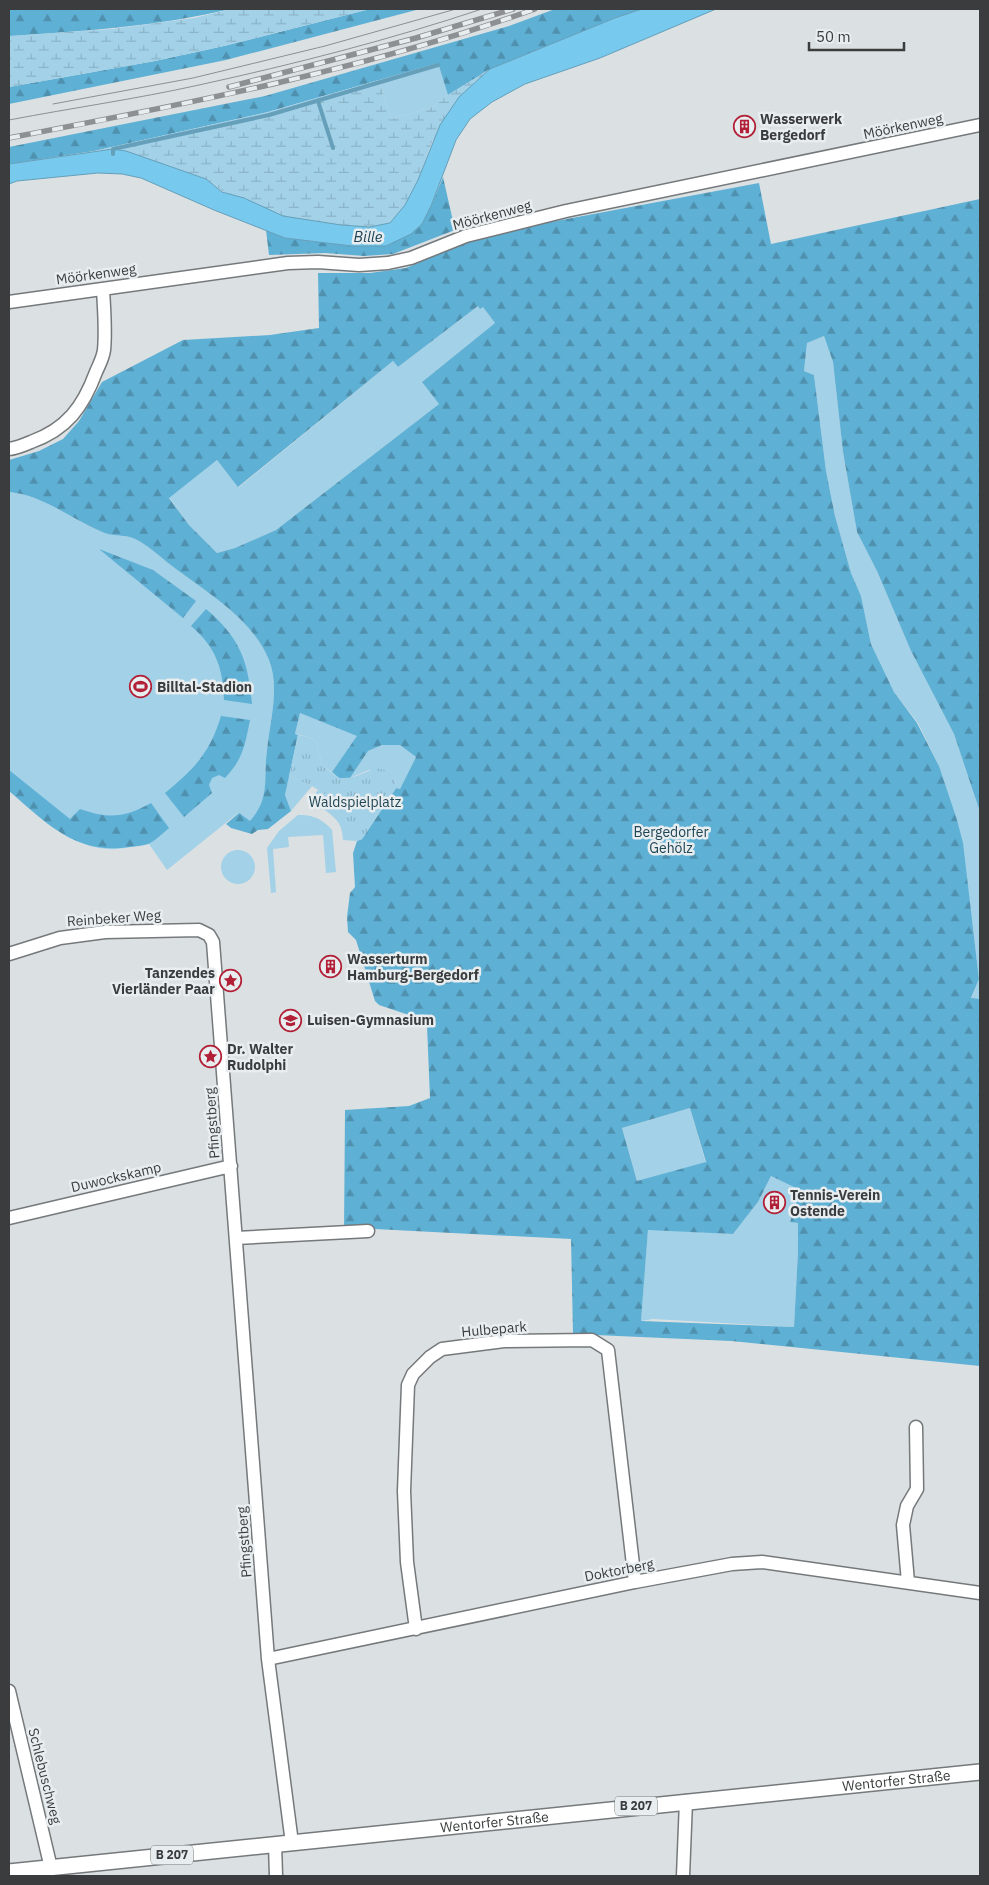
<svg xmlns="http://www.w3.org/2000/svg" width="989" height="1885" viewBox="0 0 989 1885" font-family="'IBM Plex Sans',sans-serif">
<defs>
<pattern id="forest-firs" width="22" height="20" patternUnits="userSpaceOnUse" patternTransform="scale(1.25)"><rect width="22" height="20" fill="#5eb0d5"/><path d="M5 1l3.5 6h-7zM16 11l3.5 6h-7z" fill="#4f90ae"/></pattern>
<pattern id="wetland-marsh" width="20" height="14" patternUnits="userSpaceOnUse" patternTransform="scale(1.25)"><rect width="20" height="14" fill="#a2d1e8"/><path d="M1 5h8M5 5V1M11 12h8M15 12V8" fill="none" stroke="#8cb4c8"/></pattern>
<pattern id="park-tufts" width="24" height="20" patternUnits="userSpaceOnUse" patternTransform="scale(1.25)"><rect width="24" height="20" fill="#a2d1e8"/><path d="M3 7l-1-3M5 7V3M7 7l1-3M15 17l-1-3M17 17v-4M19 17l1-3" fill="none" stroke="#8cb4c8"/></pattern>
</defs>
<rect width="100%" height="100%" fill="#dbe0e2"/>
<path fill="#a2d1e8" d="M 438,63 L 448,95 L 432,107 L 391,119 L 379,80 Z
M 478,306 L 483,307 L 495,323 L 422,382 L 439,404 L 276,530 L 235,548 L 217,553 L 189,525 L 169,497 L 217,460 L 239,487 L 393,361 L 398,367 Z
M 824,336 L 833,362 L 843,452 L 857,532 L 877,571 L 911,651 L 954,734 L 980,812 L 980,999 L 971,999 L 979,979 L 973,928 L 968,893 L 939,766 L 918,723 L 894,692 L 871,644 L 861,596 L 851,573 L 835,516 L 826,471 L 814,375 L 804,371 L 807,343 Z
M 9,492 C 43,495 71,519 102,532 C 112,537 126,534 135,539 C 148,545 160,557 172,566 C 206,592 252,618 269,660 C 280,689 270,721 267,750 C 263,780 272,795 250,822 L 238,813 L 167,870 L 149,844 C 135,846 120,850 107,849 C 66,845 38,816 9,791 Z
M 300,713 L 358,736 L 332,772 L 322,765 L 316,742 L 309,737 L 295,734 Z
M 382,745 L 400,745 L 416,757 L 400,789 L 396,788 L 395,777 L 369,770 L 350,778 L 368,751 Z
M 289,776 L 312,786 L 291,811 L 285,795 Z
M 318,790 L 328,796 L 325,810 L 308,804 Z
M 298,815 C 312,814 323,819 332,830 L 336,872 L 326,873 L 323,835 L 288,837 L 289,847 L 273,849 L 276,892 L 271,893 L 267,848 L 279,831 Z
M221 867a17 17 0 1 1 34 0a17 17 0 1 1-34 0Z
M 690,1108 L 708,1171 L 640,1191 L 622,1128 Z
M 771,1176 L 800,1190 L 790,1221 L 798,1223 L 798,1251 L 794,1327 L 653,1319 L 641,1321 L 648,1229 L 733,1234 L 758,1202 Z"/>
<path fill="url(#forest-firs)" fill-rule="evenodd" d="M 9,9 L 231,9 C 159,26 86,31 13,36 L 9,36 Z
M 370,9 L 420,9 L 226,60 L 9,104 L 9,87 L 155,61 L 224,46 Z
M 555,9 L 642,9 L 615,18 L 490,69 L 448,95 L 438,63 L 268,112 L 94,151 L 9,164 L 9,147 L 265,96 L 509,26 Z
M 443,177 L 455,230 L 393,254 L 364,256 L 325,253 L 269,255 L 266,230 L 285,238 L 352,246 L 431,206 Z
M 759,183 L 771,244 L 980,199 L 980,812 L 954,734 L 911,651 L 877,571 L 857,532 L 843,452 L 833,362 L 824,336 L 807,343 L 804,371 L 814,375 L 826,471 L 835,516 L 851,573 L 861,596 L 871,644 L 894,692 L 917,723 L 939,766 L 957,820 L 963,843 L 979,979 L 971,998 L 980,999 L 980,1366 L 731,1341 L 573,1334 L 571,1239 L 375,1229 L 344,1232 L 345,1110 L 409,1106 L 430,1098 L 427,1026 L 421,1019 L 379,1005 L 375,1001 L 356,940 L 348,932 L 347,917 L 350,893 L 355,887 L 353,853 L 357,841 L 362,839 L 396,788 L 400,789 L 416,757 L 400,745 L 382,745 L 368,751 L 350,778 L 339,778 L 332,772 L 357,736 L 300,713 L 295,734 L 298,735 L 285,795 L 291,811 L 268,829 L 258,830 L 252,834 L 231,828 L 226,824 L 239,813 L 250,821 C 271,797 263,779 267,750 C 270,721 280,688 269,660 C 252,618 206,592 172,566 C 160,557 148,545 135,539 C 126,534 112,537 102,532 C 71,519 43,495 9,492 L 9,460 L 39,451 L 63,439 L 79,421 L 102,382 L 183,340 L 270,335 L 319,328 L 318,273 L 370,273 L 406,268 L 464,243 L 540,224 ZM 478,306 L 480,309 L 483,307 L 495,323 L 422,382 L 439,404 L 276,530 L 235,548 L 217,553 L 189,525 L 169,498 L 217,460 L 238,487 L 393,361 L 398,367 ZM 690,1108 L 706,1162 L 637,1181 L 622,1128 ZM 771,1176 L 800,1190 L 790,1222 L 798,1223 L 798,1251 L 794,1327 L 641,1321 L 648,1230 L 733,1234 L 758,1202 Z
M 99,549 L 153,570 L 196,601 L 183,618 Z
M 206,609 C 240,638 248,660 252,704 L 224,700 C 223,668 216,647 191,626 Z
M 221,716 L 250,720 C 245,745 243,759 225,778 L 219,775 L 212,778 L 209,785 L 212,793 L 184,817 L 165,793 C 194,769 210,753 221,716 Z
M 9,770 L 70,819 L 80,809 C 109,819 124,818 151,803 L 169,828 C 163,833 155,841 148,844 C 142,846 135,846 129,847 C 75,855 47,823 9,791 Z"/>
<path fill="url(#wetland-marsh)" d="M 231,9 L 370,9 L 224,46 L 155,61 L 9,87 L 9,36 L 112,29 L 194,18 Z
M 490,69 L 471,86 L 432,142 L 418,180 L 405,205 L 390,223 L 369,227 L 341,225 L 283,216 L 222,191 L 206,179 L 126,151 L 113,149 L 94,151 L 268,112 L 379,80 L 391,119 L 432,107 L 448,95 Z"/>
<path fill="url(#park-tufts)" d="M 298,735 L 309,737 L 316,742 L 322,765 L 339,778 C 345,778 353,778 359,775 C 375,769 380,764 395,777 L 396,788 L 362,839 L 357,841 L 343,840 C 342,824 338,820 325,810 L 328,796 L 312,786 L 289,776 Z"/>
<path fill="#77c9ee" stroke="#659fb9" d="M 642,9 L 716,9 L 600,58 L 525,84 L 492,102 L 470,119 L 456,140 L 431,206 L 422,224 L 411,234 L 386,246 L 352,246 L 285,238 L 214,210 L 141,178 L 122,174 L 98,173 L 17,181 L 9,184 L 9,164 L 113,149 L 126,151 L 206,179 L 222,192 L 244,198 L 283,216 L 341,225 L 369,227 L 390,223 L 405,205 L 418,180 L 440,125 L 459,97 L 490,69 L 615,18 Z"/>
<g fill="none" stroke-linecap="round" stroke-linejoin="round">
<path stroke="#659fb9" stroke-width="4" d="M 318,101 L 333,148
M 113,154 L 113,149 L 269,115 L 438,65"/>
<defs>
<path id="minor" d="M 9,302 L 288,263 L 318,262 L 359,265 L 388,263 L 411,258 L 466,236 L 566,211 L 980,125
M 9,449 C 17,448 24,445 31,442 C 67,429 83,407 96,372 C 99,365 103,358 104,350 C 106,330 104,309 103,289
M 9,954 L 60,938 L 105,932 L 199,930 L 209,935 L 213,942 L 268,1659 L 292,1843
M 9,1218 L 231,1166
M 236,1238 L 368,1231
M 908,1582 L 903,1525 L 907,1506 L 917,1489 L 916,1427
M 416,1629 L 407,1562 L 404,1491 L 408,1385 L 413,1374 L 430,1357 L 442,1349 L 504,1341 L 592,1340 L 608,1350 L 635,1582
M 268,1659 L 635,1582 L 732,1564 L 762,1562 L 980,1593
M 9,1691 L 51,1868
M 275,1844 L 276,1876
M 683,1876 L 686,1801"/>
<g id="major">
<path id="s1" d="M 9,1872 L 980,1772"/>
</g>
</defs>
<use href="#minor" stroke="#75797b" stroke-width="15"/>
<use href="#major" stroke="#75797b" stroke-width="18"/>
<use href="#minor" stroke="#fff" stroke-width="12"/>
<use href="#major" stroke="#fff" stroke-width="15"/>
<path stroke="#8d9092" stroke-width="1" d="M 53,104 L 193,78 L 325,46 L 456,9
M 9,120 C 72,108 136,99 199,85 C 295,64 389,40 482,9"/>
<defs>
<path id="rail" d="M 229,87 L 416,38 L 513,9
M 9,138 C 186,104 364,70 535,9"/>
</defs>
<use href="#rail" stroke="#8d9092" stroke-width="5.5"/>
<use href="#rail" stroke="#e8edef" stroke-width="4" stroke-dasharray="11" stroke-linecap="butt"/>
</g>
<defs>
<symbol id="building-ring" viewBox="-11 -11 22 22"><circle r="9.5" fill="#e8edef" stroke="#b22037" stroke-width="1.5"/><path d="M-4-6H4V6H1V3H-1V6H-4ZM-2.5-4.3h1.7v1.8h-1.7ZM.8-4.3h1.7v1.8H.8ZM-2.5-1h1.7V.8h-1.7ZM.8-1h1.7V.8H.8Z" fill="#b22037"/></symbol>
<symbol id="stadium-ring" viewBox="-11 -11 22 22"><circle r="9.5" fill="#e8edef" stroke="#b22037" stroke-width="1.5"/><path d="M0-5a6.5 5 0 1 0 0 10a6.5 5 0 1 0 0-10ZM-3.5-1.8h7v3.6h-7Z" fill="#b22037"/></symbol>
<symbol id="sight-ring" viewBox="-11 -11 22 22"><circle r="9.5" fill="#e8edef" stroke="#b22037" stroke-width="1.5"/><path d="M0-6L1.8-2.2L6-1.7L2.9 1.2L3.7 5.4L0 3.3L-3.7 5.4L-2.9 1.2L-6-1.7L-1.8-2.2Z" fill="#b22037"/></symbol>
<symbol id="school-ring" viewBox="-11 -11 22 22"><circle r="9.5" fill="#e8edef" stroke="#b22037" stroke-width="1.5"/><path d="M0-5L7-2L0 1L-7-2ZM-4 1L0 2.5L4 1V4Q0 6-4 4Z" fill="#b22037"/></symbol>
</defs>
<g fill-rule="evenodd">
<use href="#building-ring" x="732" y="114" width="25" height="25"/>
<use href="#stadium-ring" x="128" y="674" width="25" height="25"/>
<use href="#building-ring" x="318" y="954" width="25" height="25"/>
<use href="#sight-ring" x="218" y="968" width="25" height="25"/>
<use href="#school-ring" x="278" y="1008" width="25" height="25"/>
<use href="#sight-ring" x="198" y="1044" width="25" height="25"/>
<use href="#building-ring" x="762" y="1190" width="25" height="25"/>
</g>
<g text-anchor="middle" stroke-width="5" stroke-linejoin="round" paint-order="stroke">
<g fill="#e8edef" stroke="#6e7172" stroke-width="1">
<rect x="615" y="1796.5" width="42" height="19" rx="4"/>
<rect x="151" y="1845.5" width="42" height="19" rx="4"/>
</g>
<g font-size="12" font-weight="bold" fill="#3a3c3d">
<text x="636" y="1810">B 207</text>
<text x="172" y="1859">B 207</text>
</g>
<g font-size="14" font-weight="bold" fill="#3a3c3d" stroke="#e8edef" text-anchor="start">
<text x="760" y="124">Wasserwerk<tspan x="760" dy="16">Bergedorf</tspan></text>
<text x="157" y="692">Billtal-Stadion</text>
<text x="347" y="964">Wasserturm<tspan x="347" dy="16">Hamburg-Bergedorf</tspan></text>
<text x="215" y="978" text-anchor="end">Tanzendes<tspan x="215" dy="16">Vierländer Paar</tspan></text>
<text x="307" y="1025">Luisen-Gymnasium</text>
<text x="227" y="1054">Dr. Walter<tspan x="227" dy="16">Rudolphi</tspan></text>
<text x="790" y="1200">Tennis-Verein<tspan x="790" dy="16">Ostende</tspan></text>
</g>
<g font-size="14" fill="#3a3c3d" stroke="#e8edef">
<text transform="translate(903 126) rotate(-12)" y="5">Möörkenweg</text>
<text transform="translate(492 215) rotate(-15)" y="5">Möörkenweg</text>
<text transform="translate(96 274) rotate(-8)" y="5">Möörkenweg</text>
<text transform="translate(114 918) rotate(-4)" y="5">Reinbeker Weg</text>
<text transform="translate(212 1123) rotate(-94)" y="5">Pfingstberg</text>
<text transform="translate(116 1177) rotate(-13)" y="5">Duwockskamp</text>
<text transform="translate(494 1329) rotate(-5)" y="5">Hulbepark</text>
<text transform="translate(244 1542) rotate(-94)" y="5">Pfingstberg</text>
<text transform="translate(619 1570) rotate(-11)" y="5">Doktorberg</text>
<text transform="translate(45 1776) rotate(76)" y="5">Schlebuschweg</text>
<text dy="5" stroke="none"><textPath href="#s1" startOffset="892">Wentorfer Straße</textPath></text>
<text dy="5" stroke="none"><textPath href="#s1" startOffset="488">Wentorfer Straße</textPath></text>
</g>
<g font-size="14" fill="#204555" stroke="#e8edef">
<text x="355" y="807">Waldspielplatz</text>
<text x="671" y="837">Bergedorfer<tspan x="671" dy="16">Gehölz</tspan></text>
</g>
<g font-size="15" font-style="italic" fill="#204455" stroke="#e8edef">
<text x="368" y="242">Bille</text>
</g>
</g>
<rect width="989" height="1885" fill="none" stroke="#3a3c3d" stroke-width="20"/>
<path d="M809 42v8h95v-8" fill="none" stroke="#3a3c3d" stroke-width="2.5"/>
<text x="816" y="42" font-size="15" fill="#3a3c3d" stroke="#e8edef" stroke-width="4" paint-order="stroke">50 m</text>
</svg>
